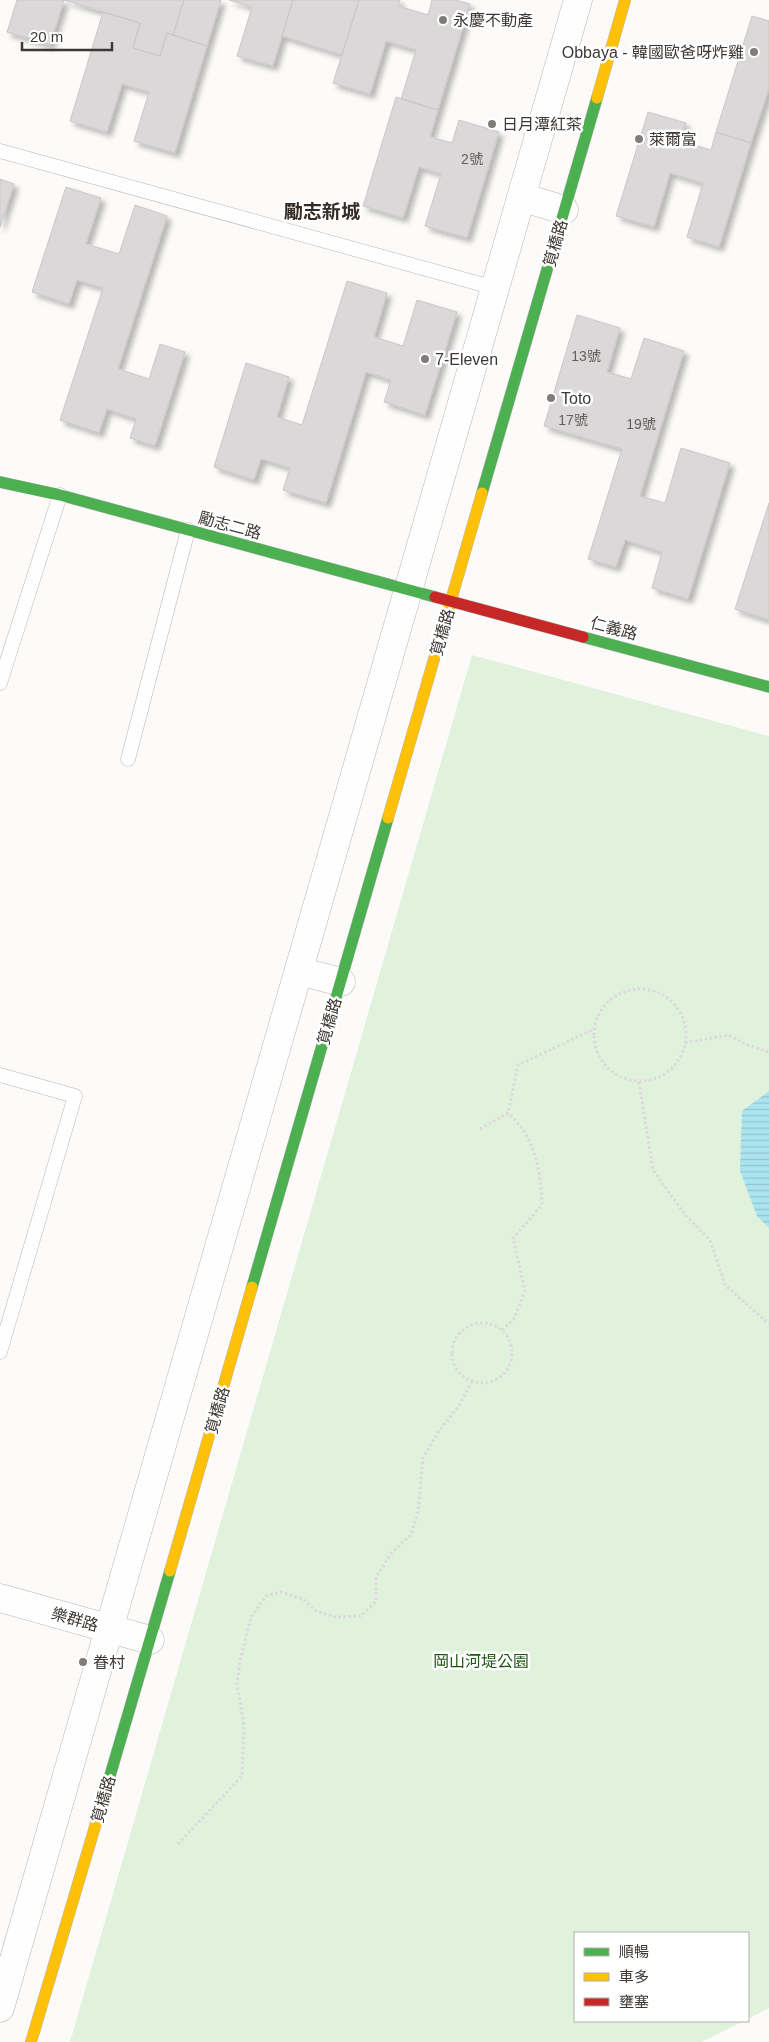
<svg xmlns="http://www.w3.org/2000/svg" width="769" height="2042" viewBox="0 0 769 2042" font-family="Arial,'Noto Sans TC',sans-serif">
<defs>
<pattern id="water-rules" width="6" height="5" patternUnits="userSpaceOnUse" patternTransform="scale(1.25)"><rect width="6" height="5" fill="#aae4ef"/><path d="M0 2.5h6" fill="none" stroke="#93c4ce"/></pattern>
<filter id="shadow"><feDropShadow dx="4.5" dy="4.5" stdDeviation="2.5" flood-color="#0004"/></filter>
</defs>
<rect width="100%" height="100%" fill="#fcfbfa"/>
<path fill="#e0f2dc" d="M 472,655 L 769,736 L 769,2008 L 748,2019 L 748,1933 L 575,1933 L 575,2021 L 744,2021 L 702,2042 L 70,2042 Z"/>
<path fill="url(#water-rules)" d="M 769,1091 L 769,1228 L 757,1216 L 740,1171 L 742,1111 Z"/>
<path fill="#dad8d8" stroke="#cac7c7" filter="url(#shadow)" d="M 17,0 L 64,0 L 50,45 L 7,32 Z
M 64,0 L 184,0 L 173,35 L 167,33 L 160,56 L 133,48 L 140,23 Z
M 184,0 L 221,0 L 207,46 L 173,35 Z
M 229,0 L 293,0 L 273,66 L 237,56 L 252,7 Z
M 293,0 L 359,0 L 342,55 L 282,36 Z
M 359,0 L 400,0 L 398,6 L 428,15 L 432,0 L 456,0 L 470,4 L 438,110 L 401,99 L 416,50 L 386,41 L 370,94 L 333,83 Z
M 103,12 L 140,23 L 133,48 L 160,56 L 167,33 L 207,46 L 175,153 L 134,141 L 149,92 L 122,84 L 107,132 L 70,121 Z
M 752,16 L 769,21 L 769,88 L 751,143 L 716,132 Z
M 396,97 L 438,110 L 430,137 L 452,143 L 459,120 L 499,132 L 467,238 L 425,226 L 441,174 L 419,167 L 403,218 L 363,206 Z
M 648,112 L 686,123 L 680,141 L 711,150 L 716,132 L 751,143 L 719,247 L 687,237 L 703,183 L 702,183 L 670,173 L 654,227 L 616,216 Z
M 0,179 L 14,184 L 0,227 Z
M 66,187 L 101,198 L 86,244 L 119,254 L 135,205 L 167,216 L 118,369 L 149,379 L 160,344 L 185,352 L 155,446 L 130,438 L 136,419 L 107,409 L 99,433 L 60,420 L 103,288 L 77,280 L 69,304 L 32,292 Z
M 347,281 L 387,293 L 374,337 L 403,346 L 417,300 L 457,312 L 425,415 L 384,402 L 391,380 L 366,372 L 326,503 L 283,490 L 290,468 L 261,459 L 254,480 L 214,467 L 246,363 L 289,377 L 277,417 L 302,425 Z
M 577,315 L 620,328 L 607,372 L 631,379 L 644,338 L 684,351 L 640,496 L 665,503 L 681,448 L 730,463 L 688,599 L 652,588 L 662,552 L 625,540 L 616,567 L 588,559 L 622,449 L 544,426 Z
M 769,503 L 769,620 L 735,609 Z"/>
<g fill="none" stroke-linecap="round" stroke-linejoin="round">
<defs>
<path id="lane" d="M 0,151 L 495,288
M 0,683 L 60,495
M 128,759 L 188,530
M 0,1075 L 75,1096 L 0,1352"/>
<path id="street" d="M 521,197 L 564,210
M 299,971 L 341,982
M 0,1598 L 150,1640
M 0,2008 L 578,0"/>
<path id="fast" d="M 0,482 L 60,495 L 435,597
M 482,493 L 597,98
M 583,637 L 769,687
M 252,1287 L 388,818
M 102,1803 L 170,1571"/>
<path id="slow" d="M 597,98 L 625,0
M 388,818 L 482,493
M 170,1571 L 252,1287
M 31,2042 L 102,1803"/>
<path id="jam" d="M 435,597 L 583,637"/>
</defs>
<use href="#lane" stroke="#b8b6b4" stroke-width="15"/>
<use href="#street" stroke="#b8b6b4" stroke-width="29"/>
<use href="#fast" stroke="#b8b6b4" stroke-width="12"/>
<use href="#slow" stroke="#b8b6b4" stroke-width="12"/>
<use href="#jam" stroke="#b8b6b4" stroke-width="12"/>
<path stroke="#dbdada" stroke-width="3" stroke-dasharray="2.5 2.5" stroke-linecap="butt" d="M594 1035a46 46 0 1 1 92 0a46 46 0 1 1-92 0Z
M 685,1043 L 728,1035 L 748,1045 L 769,1052
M 639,1082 L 653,1170 L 686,1216 L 710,1240 L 725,1285 L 769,1324
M 480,1129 L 508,1113 L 518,1065 L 594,1029
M452 1353a30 30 0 1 1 60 0a30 30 0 1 1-60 0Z
M 502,1330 L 514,1319 L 525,1291 L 513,1238 L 542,1205 C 541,1180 538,1152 523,1130 C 519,1124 513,1118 508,1113
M 178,1844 L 242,1776 L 244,1726 L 237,1684 L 240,1661 L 251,1617 L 266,1596 L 281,1592 L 303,1599 L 316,1611 L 336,1617 L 361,1616 L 376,1601 L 376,1577 L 392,1552 L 411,1535 L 418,1512 L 423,1458 L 439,1431 L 458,1407 L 472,1382"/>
<use href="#lane" stroke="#fffefe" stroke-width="14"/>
<use href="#street" stroke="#fffefe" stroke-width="28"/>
<use href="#fast" stroke="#4caf50" stroke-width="11"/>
<use href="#slow" stroke="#ffc107" stroke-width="11"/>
<use href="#jam" stroke="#c62828" stroke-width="11"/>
</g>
<g fill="#807c7a" stroke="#fff" stroke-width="2">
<circle cx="443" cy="20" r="5"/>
<circle cx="754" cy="52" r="5"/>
<circle cx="492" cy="124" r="5"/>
<circle cx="639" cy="139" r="5"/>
<circle cx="425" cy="359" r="5"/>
<circle cx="551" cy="398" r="5"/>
<circle cx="83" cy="1662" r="5"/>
</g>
<g text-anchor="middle" stroke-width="5" stroke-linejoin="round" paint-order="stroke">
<g font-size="14" fill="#64605e">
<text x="472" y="164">2號</text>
<text x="586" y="361">13號</text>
<text x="573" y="425">17號</text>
<text x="641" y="429">19號</text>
</g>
<g font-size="16" fill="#3d3835" stroke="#fff" text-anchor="start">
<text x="453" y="26">永慶不動產</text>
<text x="744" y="58" text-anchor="end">Obbaya - 韓國歐爸呀炸雞</text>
<text x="502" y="130">日月潭紅茶</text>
<text x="649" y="145">萊爾富</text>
<text x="435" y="365">7-Eleven</text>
<text x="561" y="404">Toto</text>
<text x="93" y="1668">眷村</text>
</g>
<g font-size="16" fill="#3d3835" stroke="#fff">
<text transform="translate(555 243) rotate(-74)" y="6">筧橋路</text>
<text transform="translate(230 525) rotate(15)" y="6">勵志二路</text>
<text transform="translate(614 628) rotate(15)" y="6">仁義路</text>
<text transform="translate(442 632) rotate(-74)" y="6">筧橋路</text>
<text transform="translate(329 1021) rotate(-74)" y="6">筧橋路</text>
<text transform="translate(217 1410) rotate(-74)" y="6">筧橋路</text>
<text transform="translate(75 1619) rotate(16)" y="6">樂群路</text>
<text transform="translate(103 1799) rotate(-74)" y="6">筧橋路</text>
</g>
<g font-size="16" fill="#205612" stroke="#fff">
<text x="481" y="1667">岡山河堤公園</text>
</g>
<g font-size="19" font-weight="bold" fill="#342b25" stroke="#fff">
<text x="322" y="218">勵志新城</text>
</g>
</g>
<rect x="574" y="1932" width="175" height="90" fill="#ffffff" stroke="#b1afae"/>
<rect x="584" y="1948" width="25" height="8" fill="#4caf50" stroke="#b1afae"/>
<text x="619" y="1957" font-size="15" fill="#3d3835">順暢</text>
<rect x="584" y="1973" width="25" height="8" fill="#ffc107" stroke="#b1afae"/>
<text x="619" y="1982" font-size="15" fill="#3d3835">車多</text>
<rect x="584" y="1998" width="25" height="8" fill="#c62828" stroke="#b1afae"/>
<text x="619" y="2007" font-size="15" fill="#3d3835">壅塞</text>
<path d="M22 42v8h90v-8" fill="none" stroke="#3d3835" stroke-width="2.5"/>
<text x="30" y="42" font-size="15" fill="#3d3835" stroke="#ffffff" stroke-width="4" paint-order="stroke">20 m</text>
</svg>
